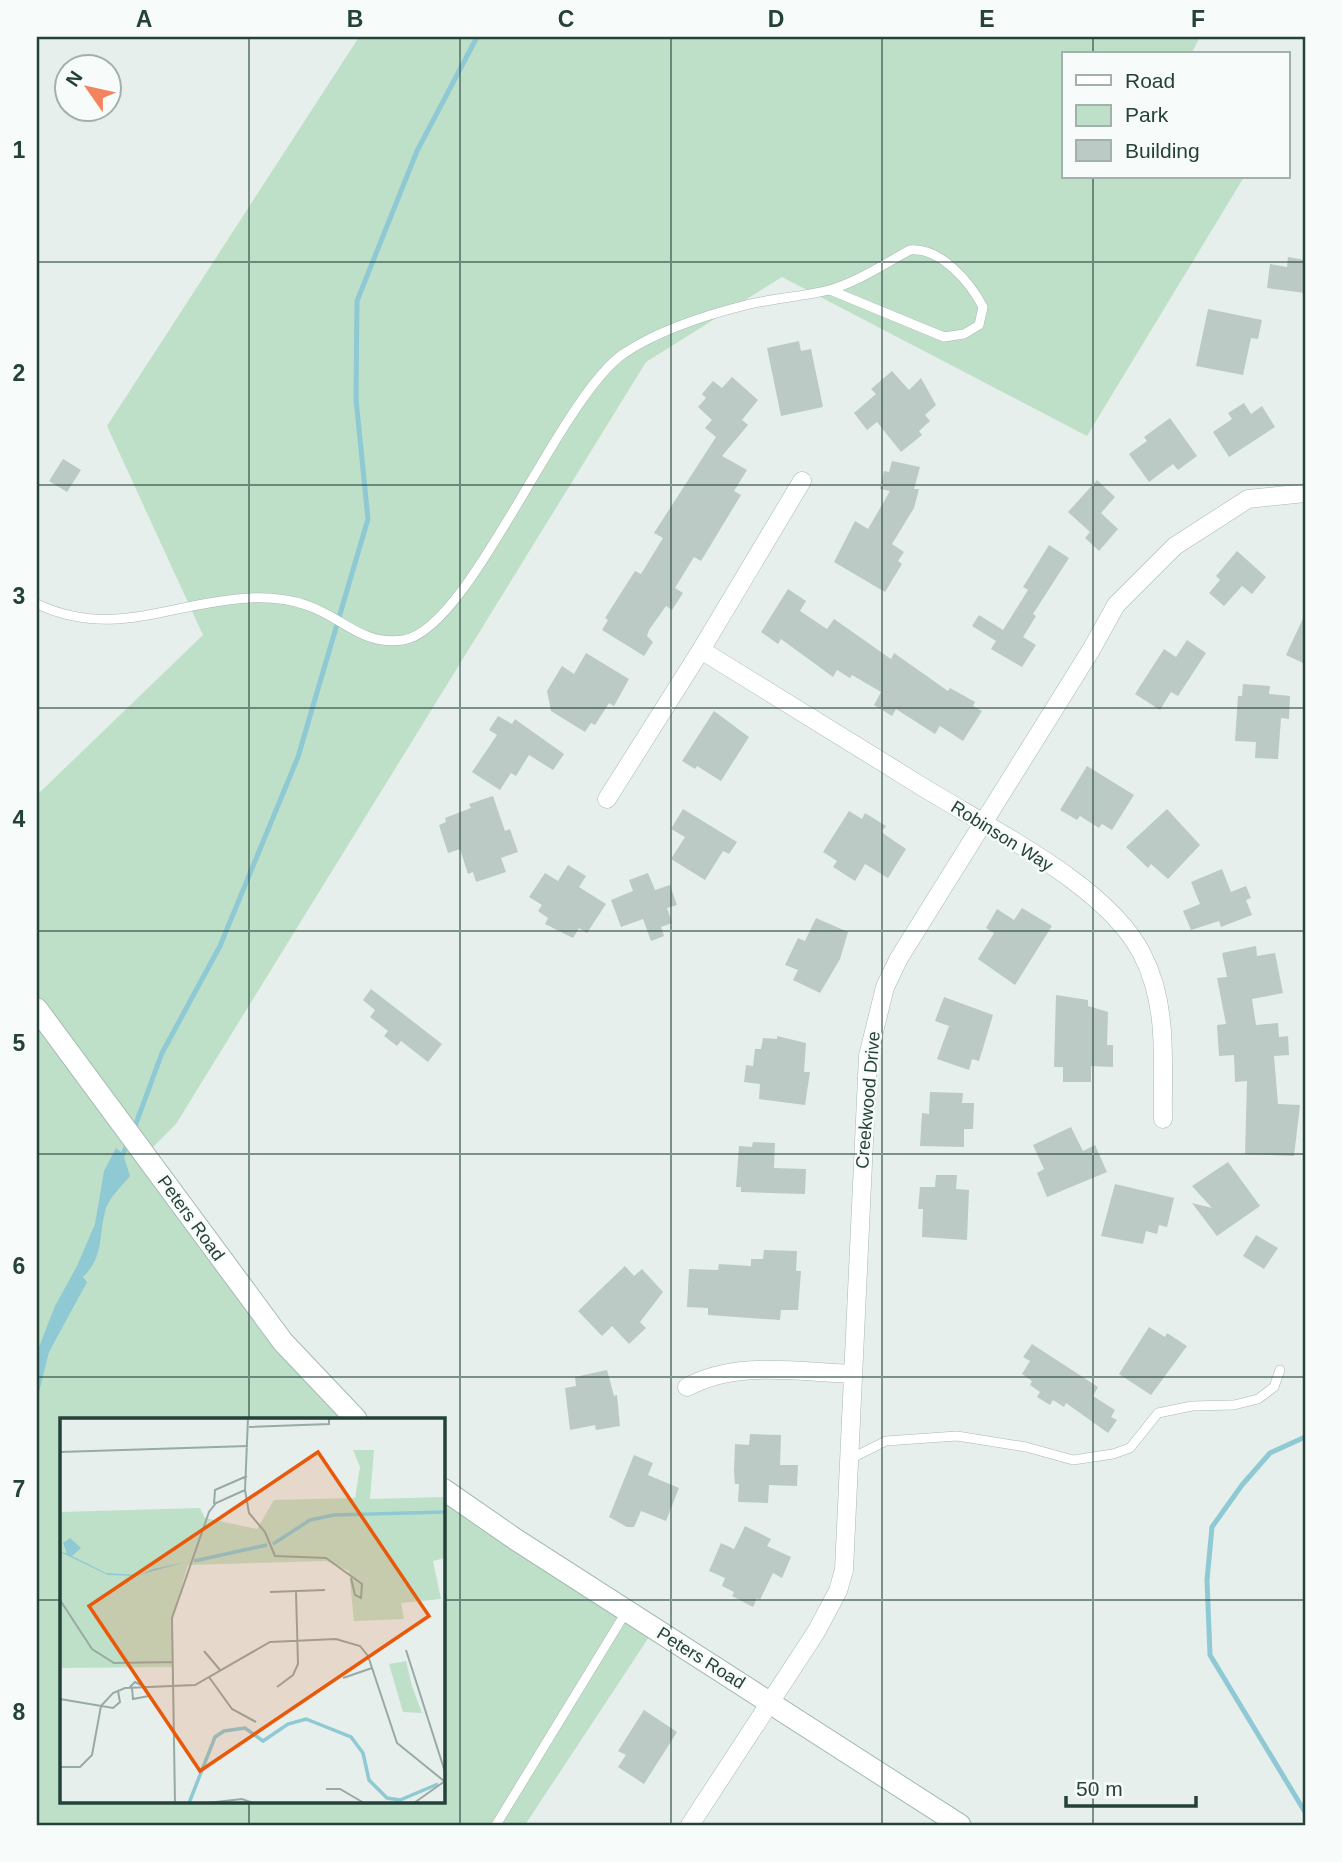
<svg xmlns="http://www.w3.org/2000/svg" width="1342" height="1862" viewBox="0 0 1342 1862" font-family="Helvetica,sans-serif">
<rect width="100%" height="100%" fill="#e6efeb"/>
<path fill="#bfe0c8" d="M 359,37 L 1200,37 L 1191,54 L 1064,54 L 1064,177 L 1244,177 L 1087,436 L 782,277 L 646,362 L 176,1124 L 145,1155 L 356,1419 L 61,1419 L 61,1801 L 443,1801 L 443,1489 L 655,1628 L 525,1825 L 37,1825 L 37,795 L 203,635 L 107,426 Z"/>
<path fill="#8ec9d4" d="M 116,1148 L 123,1154 L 130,1176 C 122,1186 107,1200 105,1212 C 98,1239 104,1256 83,1277 L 87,1282 L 49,1352 L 37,1400 L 37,1352 L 55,1306 L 77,1266 L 95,1224 L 104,1171 Z"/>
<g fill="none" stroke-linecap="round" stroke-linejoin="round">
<path stroke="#8ec9d4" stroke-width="5" d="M 134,1129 L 162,1053 L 220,946 L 298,757 L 368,519 L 356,399 L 357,301 L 417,151 L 477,37
M 123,1154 L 129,1141
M 1305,1437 L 1270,1453 L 1242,1485 L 1212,1527 L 1207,1580 L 1210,1655 L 1305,1812"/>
</g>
<path fill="#bbcac4" d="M 1288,257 L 1305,260 L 1305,293 L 1267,288 L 1270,264 L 1287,267 Z
M 1208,309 L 1262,320 L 1258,339 L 1251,338 L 1243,375 L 1196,366 Z
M 799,341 L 801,351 L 811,349 L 823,407 L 781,416 L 767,348 Z
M 892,371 L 909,390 L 921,378 L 936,405 L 925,415 L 930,421 L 919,431 L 922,435 L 901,452 L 877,422 L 867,430 L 854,413 L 876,394 L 871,389 Z
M 732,377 L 758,400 L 742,420 L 748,425 L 722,456 L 747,470 L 734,491 L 741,495 L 701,561 L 694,557 L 675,588 L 683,593 L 672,610 L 666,606 L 649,630 L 647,636 L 653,642 L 644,656 L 602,630 L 608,620 L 605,618 L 635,571 L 641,574 L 663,538 L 654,533 L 716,437 L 705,428 L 712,420 L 698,407 L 706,398 L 702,394 L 713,381 L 722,388 Z
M 1244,403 L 1251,414 L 1262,406 L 1275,427 L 1229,457 L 1213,432 L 1232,419 L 1228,413 Z
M 1170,418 L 1197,456 L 1178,470 L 1173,464 L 1149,482 L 1129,454 L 1147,441 L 1144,437 Z
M 63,459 L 81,470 L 67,492 L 49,481 Z
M 892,461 L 920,467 L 914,489 L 919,489 L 914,508 L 892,544 L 904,552 L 898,561 L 902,564 L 885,592 L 834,562 L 855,521 L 868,529 L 890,491 L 880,489 L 884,471 L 889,472 Z
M 1097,480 L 1115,497 L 1101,513 L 1118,529 L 1099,551 L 1085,538 L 1090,532 L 1068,512 Z
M 1049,545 L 1069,558 L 1033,614 L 1036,616 L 1023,637 L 1036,645 L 1022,667 L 991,649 L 996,641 L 972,626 L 979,615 L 1003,630 L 1028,590 L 1023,587 Z
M 1237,551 L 1266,577 L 1252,594 L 1242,586 L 1224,606 L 1209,593 L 1220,580 L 1216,576 Z
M 788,589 L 806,601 L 800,611 L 827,629 L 834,619 L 891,659 L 894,653 L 948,691 L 950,688 L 975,702 L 973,706 L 982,711 L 963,741 L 940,726 L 935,734 L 896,709 L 892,716 L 874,705 L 881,692 L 852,675 L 850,678 L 837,670 L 833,677 L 781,639 L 778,644 L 761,632 Z
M 1305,614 L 1305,664 L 1286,655 Z
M 1187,640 L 1206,653 L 1178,696 L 1171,692 L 1160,710 L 1135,694 L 1164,649 L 1176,657 Z
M 586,653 L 629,679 L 614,706 L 609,703 L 595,725 L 591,723 L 585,732 L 551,711 L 547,691 L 562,666 L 574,674 Z
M 1243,684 L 1270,686 L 1269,694 L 1290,696 L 1289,719 L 1281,718 L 1278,759 L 1255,758 L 1256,742 L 1235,741 L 1238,696 L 1242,696 Z
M 714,711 L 749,737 L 721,781 L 697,766 L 695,769 L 682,761 Z
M 498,716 L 512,724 L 515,719 L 519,722 L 564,754 L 553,770 L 529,755 L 516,776 L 511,773 L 500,790 L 472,772 L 497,735 L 489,730 Z
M 1087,766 L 1134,795 L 1112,830 L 1102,824 L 1099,828 L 1080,816 L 1077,820 L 1060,810 Z
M 493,796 L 505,831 L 510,829 L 518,852 L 501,858 L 506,872 L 476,882 L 473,872 L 468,874 L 460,849 L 448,853 L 439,825 L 446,822 L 445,818 L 471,808 L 469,804 Z
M 683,809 L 737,842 L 729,854 L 723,851 L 705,880 L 671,859 L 685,837 L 671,829 Z
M 1167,809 L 1200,845 L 1168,879 L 1151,864 L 1148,868 L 1126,847 Z
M 849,811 L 862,819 L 865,813 L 886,826 L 882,831 L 884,834 L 906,849 L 888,878 L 865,864 L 855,881 L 833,867 L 837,861 L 823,852 Z
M 568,865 L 586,876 L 579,887 L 606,904 L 587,933 L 579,928 L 573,938 L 545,924 L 548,918 L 538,911 L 542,905 L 529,897 L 545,873 L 558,881 Z
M 1222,869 L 1231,892 L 1246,886 L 1251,898 L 1246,900 L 1252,915 L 1221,927 L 1219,921 L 1191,930 L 1183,911 L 1200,904 L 1191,882 Z
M 648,873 L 655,890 L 670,885 L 677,905 L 667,908 L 672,923 L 661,927 L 664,936 L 651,941 L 643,919 L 621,927 L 611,900 L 633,891 L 629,880 Z
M 1022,908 L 1052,926 L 1015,985 L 978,959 L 994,933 L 986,928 L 997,909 L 1014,920 Z
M 816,918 L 848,932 L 840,959 L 820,993 L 793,980 L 798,970 L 785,965 L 798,938 L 805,941 Z
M 1256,946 L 1257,956 L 1275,953 L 1283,993 L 1252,999 L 1256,1025 L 1278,1023 L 1279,1037 L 1288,1036 L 1289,1055 L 1274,1056 L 1278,1104 L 1300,1105 L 1294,1156 L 1245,1154 L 1247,1081 L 1235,1082 L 1234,1055 L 1219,1056 L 1217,1025 L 1226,1024 L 1217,978 L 1227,977 L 1222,953 Z
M 371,989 L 442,1044 L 428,1062 L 401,1041 L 397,1046 L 384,1036 L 388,1031 L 370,1017 L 375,1010 L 363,1000 Z
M 1056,995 L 1088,1000 L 1088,1006 L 1108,1012 L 1107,1045 L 1113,1045 L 1113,1067 L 1091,1066 L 1091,1082 L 1063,1082 L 1063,1067 L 1054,1067 Z
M 944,997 L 993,1015 L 979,1061 L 972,1059 L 969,1070 L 937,1059 L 949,1026 L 935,1021 Z
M 777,1036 L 806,1043 L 804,1072 L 810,1072 L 805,1105 L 759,1099 L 760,1084 L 744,1082 L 746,1065 L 753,1066 L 755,1049 L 761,1049 L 763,1038 L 777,1039 Z
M 930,1092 L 963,1093 L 962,1103 L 974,1103 L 973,1129 L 964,1129 L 964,1147 L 920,1146 L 922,1113 L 929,1114 Z
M 1071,1127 L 1083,1151 L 1095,1145 L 1107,1172 L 1047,1197 L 1037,1173 L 1044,1169 L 1033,1145 Z
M 753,1142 L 775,1143 L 774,1168 L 806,1169 L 805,1194 L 741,1192 L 741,1187 L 736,1187 L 739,1146 L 752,1147 Z
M 1228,1162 L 1260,1206 L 1217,1236 L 1192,1203 L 1212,1208 L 1192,1186 Z
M 936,1175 L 957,1175 L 956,1189 L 969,1190 L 967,1240 L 922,1237 L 923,1209 L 918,1209 L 920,1187 L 935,1187 Z
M 1115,1184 L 1174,1198 L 1167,1227 L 1159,1225 L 1157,1234 L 1146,1231 L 1143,1244 L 1101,1236 Z
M 1256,1235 L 1278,1248 L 1264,1269 L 1243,1256 Z
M 764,1250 L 797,1251 L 796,1271 L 801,1271 L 798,1310 L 781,1310 L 780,1320 L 708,1315 L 708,1308 L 687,1307 L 689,1269 L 718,1270 L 719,1264 L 751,1266 L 751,1259 L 763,1259 Z
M 625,1266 L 634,1276 L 642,1269 L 663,1292 L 640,1322 L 646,1328 L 629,1344 L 612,1326 L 602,1336 L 578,1311 Z
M 1149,1327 L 1165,1337 L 1167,1333 L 1187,1346 L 1151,1395 L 1119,1374 Z
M 1032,1344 L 1098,1387 L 1093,1396 L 1115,1410 L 1111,1417 L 1117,1420 L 1108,1433 L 1066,1403 L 1064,1407 L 1053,1400 L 1050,1405 L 1037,1397 L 1040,1392 L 1030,1385 L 1032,1381 L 1022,1374 L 1030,1361 L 1023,1357 Z
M 607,1370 L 614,1396 L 617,1395 L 620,1426 L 596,1430 L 595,1425 L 570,1430 L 565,1388 L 576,1386 L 575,1377 Z
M 750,1434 L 781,1435 L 780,1465 L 798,1465 L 797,1486 L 769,1485 L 768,1503 L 738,1502 L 739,1484 L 735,1484 L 734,1471 L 735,1444 L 749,1445 Z
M 634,1455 L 653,1463 L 648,1475 L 679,1488 L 666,1521 L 641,1511 L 634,1527 L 627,1527 L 609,1517 Z
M 745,1526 L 771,1539 L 767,1546 L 791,1557 L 782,1578 L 773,1573 L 760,1600 L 757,1598 L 753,1607 L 732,1596 L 734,1592 L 722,1586 L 725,1578 L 709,1571 L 721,1543 L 734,1549 Z
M 644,1710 L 677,1732 L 644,1784 L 618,1767 L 626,1755 L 618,1751 Z"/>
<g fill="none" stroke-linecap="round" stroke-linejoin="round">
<defs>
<path id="lane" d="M 37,604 C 114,640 171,602 249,598 C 267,597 289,599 306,605 C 343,617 361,646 403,640 C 470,630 557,401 623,354 C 657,331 706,315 746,305 C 773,298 802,297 829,290 C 857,282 884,264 910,250 C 940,247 970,282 983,307 L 979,325 L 964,334 L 944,337 L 830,290
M 850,1459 L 886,1441 L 957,1436 L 1026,1447 L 1073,1460 L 1113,1454 L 1130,1448 L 1158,1413 L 1192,1406 L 1234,1405 L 1258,1399 L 1274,1387 L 1280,1370
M 496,1825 L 626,1612"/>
<path id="street" d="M 701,650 C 776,697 851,743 926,789 C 991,829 1108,886 1142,954 C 1169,1006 1162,1062 1163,1119
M 607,799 L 701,650 L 802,481
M 687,1387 C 737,1360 798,1372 853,1374
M 690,1825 L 816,1632 L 838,1591 L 844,1570 L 868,1056 L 885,987 L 899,958 L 1091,650 L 1116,605 L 1175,546 L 1248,499 L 1305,493"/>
<path id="secondary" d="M 37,1009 L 283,1342 L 356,1419
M 443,1489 L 515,1539 L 960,1825"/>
</defs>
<use href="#lane" stroke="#a8b8b2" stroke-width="10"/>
<use href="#street" stroke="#a8b8b2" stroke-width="19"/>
<use href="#secondary" stroke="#a4bbb3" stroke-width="23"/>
<use href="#lane" stroke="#fff" stroke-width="9"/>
<use href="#street" stroke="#fff" stroke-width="18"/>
<use href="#secondary" stroke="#fff" stroke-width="21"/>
</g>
<path fill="none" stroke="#24423a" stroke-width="2" stroke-opacity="0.55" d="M 249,37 L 249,1419M 460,37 L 460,1825M 671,37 L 671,1825M 882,37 L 882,1825M 1093,37 L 1093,54M 1093,177 L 1093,1825M 37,262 L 1305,262M 37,485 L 1305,485M 37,708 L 1305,708M 37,931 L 1305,931M 37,1154 L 1305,1154M 37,1377 L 1305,1377M 37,1600 L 61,1600M 443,1600 L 1305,1600M 249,1801 L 249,1825"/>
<g text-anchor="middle" stroke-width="5" stroke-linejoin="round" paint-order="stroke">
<g font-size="18" fill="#24423a" stroke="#f7fbf9">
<text transform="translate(1002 836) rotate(32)" y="6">Robinson Way</text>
<text transform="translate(868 1100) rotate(-85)" y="6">Creekwood Drive</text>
<text transform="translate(191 1218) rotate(54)" y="6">Peters Road</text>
<text transform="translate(701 1658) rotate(32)" y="6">Peters Road</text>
</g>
</g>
<g transform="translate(60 1418)">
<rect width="385" height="385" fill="#e6efeb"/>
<path d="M 293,32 L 314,32 L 310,81 L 385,79 L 385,140 L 373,143 L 381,181 L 341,185 L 344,201 L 294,203 L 289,153 L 267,143 L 128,147 L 112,200 L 112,249 L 0,250 L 0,94 L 140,90 L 145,100 L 197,111 L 214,82 L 295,80 L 300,49 ZM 346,243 L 352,268 L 362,295 L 343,294 L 329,246 Z" fill="#bfe0c8"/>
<path d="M 10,120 L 21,130 L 12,138 L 46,155 L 79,157 L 93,151 L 126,144 L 75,158 L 48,157 L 0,134 L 7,135 L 3,125 Z" fill="#8ec9d4"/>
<path fill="none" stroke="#8ec9d4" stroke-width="3.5" d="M 213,126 L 250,102 L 274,97 L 385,94M 134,143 L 207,127M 129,385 L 155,319 L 164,313 L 185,310 L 203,323 L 228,306 L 246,301 L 291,319 L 303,335 L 309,362 L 327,380 L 340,382 L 378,366"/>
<path fill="none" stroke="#98aaa4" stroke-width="2" d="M 189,9 L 269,6 L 269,0M 0,34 L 188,28M 185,72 L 189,95 L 205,114 L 215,138 L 266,140 L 302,166 L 301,180 L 295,177 L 291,160M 154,86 L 155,72 L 187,58M 210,174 L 265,172M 0,182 L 32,231 L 54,245 L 112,244M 346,232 L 385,354M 144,233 L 160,252M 149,259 L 172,291 L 196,304M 283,260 L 312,250M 217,269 L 233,257 L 238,246 L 236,174M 69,270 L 75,264 L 87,270M 72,270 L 73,281 L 89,278M 0,281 L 53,290 L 60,284 L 58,273M 0,349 L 20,349 L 32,337 L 41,288 L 53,275 L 65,270 L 135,267 L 210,224 L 276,221 L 300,228 L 308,238 L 337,325 L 384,363M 266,371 L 280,371 L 304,385M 115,385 L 112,200 L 149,94 L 156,85 L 185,72 L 188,0M 147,385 L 182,381 L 193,385M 354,385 L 385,363"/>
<path fill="#e8590c" fill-opacity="0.15" stroke="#e8590c" stroke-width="3.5" d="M 258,34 L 369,198 L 140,353 L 29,188 Z"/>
<rect width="385" height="385" fill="none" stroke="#24423a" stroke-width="3.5"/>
</g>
<rect width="1342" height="1862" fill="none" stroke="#f7fbf9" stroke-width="77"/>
<rect x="1062" y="52" width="228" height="126" fill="#f7fbf9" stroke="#a3b1ad" stroke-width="2"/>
<rect x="1076" y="75" width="35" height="10" fill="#ffffff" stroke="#a3b1ad" stroke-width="2"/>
<text x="1125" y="88" font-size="21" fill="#24423a">Road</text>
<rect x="1076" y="105" width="35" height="21" fill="#bfe0c8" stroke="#a3b1ad" stroke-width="2"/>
<text x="1125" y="122" font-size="21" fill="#24423a">Park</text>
<rect x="1076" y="140" width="35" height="21" fill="#bbcac4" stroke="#a3b1ad" stroke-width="2"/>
<text x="1125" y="158" font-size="21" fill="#24423a">Building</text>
<g transform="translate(88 88) rotate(304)"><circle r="33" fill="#f7fbf9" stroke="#a3b1ad" stroke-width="2"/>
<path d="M0-5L12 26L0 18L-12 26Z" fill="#f4845f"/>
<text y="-10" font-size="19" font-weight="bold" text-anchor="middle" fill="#24423a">N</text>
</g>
<path d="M1066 1796v10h130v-10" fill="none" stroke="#24423a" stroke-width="3.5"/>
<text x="1076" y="1796" font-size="21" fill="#24423a" stroke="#f7fbf9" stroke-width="5" paint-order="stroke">50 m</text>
<rect x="38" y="38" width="1266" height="1786" fill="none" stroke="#24423a" stroke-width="2.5"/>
<g font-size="23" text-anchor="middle" font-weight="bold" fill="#24423a">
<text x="144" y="27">A</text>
<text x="355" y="27">B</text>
<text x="566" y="27">C</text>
<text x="776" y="27">D</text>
<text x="987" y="27">E</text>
<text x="1198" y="27">F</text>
<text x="19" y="158">1</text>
<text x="19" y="381">2</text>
<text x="19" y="604">3</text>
<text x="19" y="827">4</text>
<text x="19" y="1051">5</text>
<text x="19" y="1274">6</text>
<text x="19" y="1497">7</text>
<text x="19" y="1720">8</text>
</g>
</svg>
